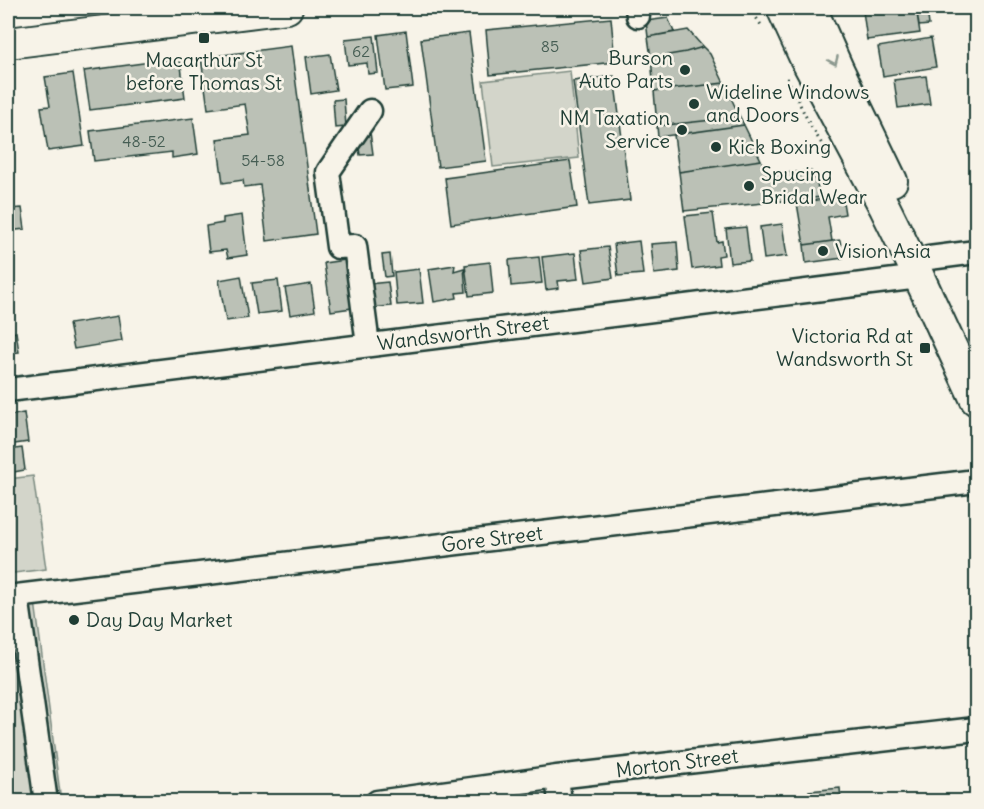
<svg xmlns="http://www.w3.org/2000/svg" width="984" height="809" viewBox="0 0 984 809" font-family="Delius,sans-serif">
<rect width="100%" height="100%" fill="#f7f3e8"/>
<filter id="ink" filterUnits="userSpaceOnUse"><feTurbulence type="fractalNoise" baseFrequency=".0167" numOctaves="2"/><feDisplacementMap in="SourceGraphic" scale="12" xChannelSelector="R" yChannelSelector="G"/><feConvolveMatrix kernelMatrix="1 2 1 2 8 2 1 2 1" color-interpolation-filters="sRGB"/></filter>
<g filter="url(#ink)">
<path fill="#d3d5ca" stroke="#79897f" stroke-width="1.5" d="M 570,71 L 579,158 L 493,167 L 483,81 Z
M 33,476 L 46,569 L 14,573 L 8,570 L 8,479 Z
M 34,594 L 61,801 L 8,801 L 8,597 Z"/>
<path fill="#bbc1b6" stroke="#1f3d34" stroke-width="1.5" d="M 892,8 L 916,8 L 920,33 L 867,40 L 863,11 Z
M 927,9 L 929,25 L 919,26 L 917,11 Z
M 611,18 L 615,62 L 490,75 L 486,30 Z
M 668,18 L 674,32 L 648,37 L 646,21 Z
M 688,30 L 703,47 L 686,52 L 651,58 L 648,37 Z
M 406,31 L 413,87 L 385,90 L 378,35 Z
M 469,33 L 486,161 L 438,167 L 421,39 Z
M 374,36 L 378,73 L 368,74 L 367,63 L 348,65 L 345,39 Z
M 931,38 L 936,67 L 883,76 L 878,47 Z
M 291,46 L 316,234 L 267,241 L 260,185 L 244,187 L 243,180 L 223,183 L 217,139 L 250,135 L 245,104 L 208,109 L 201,58 Z
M 703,47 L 710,54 L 724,83 L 654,91 L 651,58 L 686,52 Z
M 330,54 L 336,90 L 311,94 L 306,57 Z
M 180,58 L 185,98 L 90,110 L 84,71 Z
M 73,73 L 84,146 L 48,151 L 41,107 L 50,106 L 45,77 Z
M 614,76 L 630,200 L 589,205 L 573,81 Z
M 926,76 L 930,104 L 898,108 L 894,80 Z
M 724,83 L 740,117 L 657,126 L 654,91 Z
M 344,99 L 346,127 L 335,128 L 333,100 Z
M 740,117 L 744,125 L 658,137 L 657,126 Z
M 193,118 L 198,154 L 172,158 L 172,152 L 94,161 L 90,131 Z
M 744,125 L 761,160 L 679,172 L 674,135 Z
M 370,132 L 373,154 L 360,155 L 357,134 Z
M 761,160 L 769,174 L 811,171 L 822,197 L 684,211 L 679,172 Z
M 570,161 L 577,207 L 451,224 L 445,178 Z
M 976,182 L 976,230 L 970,183 Z
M 842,196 L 845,214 L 828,217 L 832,241 L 804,245 L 797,203 Z
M 22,208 L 25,229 L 8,231 L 8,209 Z
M 713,213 L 717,242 L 722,241 L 724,255 L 718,256 L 719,265 L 692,269 L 685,216 Z
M 242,215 L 247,255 L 228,258 L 226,250 L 209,252 L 206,226 L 223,223 L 223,218 Z
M 782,224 L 787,256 L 764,259 L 760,227 Z
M 746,227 L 750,261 L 730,263 L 726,229 Z
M 840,240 L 843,258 L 806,263 L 804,245 Z
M 639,241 L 643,274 L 618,276 L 614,244 Z
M 677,242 L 679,271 L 654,274 L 651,244 Z
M 608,247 L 613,278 L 586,282 L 581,250 Z
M 575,253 L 578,279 L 558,281 L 559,288 L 546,290 L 542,257 Z
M 390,254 L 392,276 L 385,277 L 382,255 Z
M 539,257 L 542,283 L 511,286 L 509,260 Z
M 345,260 L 352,308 L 331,311 L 324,263 Z
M 490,262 L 493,293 L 469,296 L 465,265 Z
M 455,265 L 454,271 L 464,268 L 466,292 L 456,293 L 457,298 L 434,302 L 429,269 Z
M 419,269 L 423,303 L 397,305 L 394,272 Z
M 241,276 L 248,318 L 226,321 L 219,280 Z
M 278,280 L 282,311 L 257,314 L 252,283 Z
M 388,282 L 391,306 L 370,308 L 368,284 Z
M 311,284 L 315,311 L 290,315 L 285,288 Z
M 118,316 L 122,341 L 74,349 L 69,324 Z
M 16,332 L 19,352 L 8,353 L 8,334 Z
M 24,413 L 28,442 L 8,445 L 8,416 Z
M 22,448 L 25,470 L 8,473 L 8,450 Z
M 840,788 L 841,802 L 811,802 L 809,791 Z"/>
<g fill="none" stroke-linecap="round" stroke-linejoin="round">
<defs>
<path id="minor" d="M 637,8 L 638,16
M 929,258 L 976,252
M 368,345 L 355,246 L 338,247 L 328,172 L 370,111
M 8,390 L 919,277
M 17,596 L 46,802
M 8,597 L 976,481
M 557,777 L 560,802
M 377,802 L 557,777 L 976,729"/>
<path id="major" d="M 782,8 L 804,56 L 885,208 L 919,277 L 976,400
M 811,8 L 838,69 L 892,181
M 8,43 L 287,8"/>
</defs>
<use href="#minor" stroke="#1f3d34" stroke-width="27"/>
<use href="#major" stroke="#1f3d34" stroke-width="34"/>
<path stroke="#1f3d34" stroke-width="3" stroke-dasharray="1.5 4.5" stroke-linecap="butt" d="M 750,8 L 763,28
M 787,78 L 809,123 L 828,154"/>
<use href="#minor" stroke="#f7f3e8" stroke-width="22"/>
<use href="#major" stroke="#f7f3e8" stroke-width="30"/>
</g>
<defs><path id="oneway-chevron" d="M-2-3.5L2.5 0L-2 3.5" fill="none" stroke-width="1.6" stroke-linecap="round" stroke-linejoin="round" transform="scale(1.5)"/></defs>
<use stroke="#8b988e" href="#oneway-chevron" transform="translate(834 61) rotate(66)"/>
</g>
<g fill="#1f3d34" stroke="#f7f3e8" stroke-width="2">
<rect x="198" y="32" width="12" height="12" rx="3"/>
<circle cx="685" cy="70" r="6"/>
<circle cx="694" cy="104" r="6"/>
<circle cx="682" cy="130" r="6"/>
<circle cx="716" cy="147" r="6"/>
<circle cx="749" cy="186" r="6"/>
<circle cx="823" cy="251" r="6"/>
<rect x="919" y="342" width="12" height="12" rx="3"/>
<circle cx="74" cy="620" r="6"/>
</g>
<g text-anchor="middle" stroke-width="5" stroke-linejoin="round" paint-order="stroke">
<g font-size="16" fill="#465e54">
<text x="550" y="52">85</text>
<text x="361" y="57">62</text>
<text x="144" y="147">48-52</text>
<text x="263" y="166">54-58</text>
</g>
<g font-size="20" fill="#1f3d34" stroke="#f7f3e8" text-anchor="start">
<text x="673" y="65" text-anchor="end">Burson<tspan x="673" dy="23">Auto Parts</tspan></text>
<text x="204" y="67" text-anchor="middle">Macarthur St<tspan x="204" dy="23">before Thomas St</tspan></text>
<text x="706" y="99">Wideline Windows<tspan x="706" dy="23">and Doors</tspan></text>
<text x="670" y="125" text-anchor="end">NM Taxation<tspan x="670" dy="23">Service</tspan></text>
<text x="728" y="154">Kick Boxing</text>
<text x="761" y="181">Spucing<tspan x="761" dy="23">Bridal Wear</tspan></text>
<text x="835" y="258">Vision Asia</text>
<text x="913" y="343" text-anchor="end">Victoria Rd at<tspan x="913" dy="23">Wandsworth St</tspan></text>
<text x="86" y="627">Day Day Market</text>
</g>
<g font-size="20" fill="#1f3d34" stroke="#f7f3e8">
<text transform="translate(463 333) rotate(-7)" y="7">Wandsworth Street</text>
<text transform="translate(492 539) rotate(-7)" y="7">Gore Street</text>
<text transform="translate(677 763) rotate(-7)" y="7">Morton Street</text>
</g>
</g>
<rect width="984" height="809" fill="none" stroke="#f7f3e8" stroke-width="30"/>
<rect x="15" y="15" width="954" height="779" fill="none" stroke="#1f3d34" stroke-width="2" filter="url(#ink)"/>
</svg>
